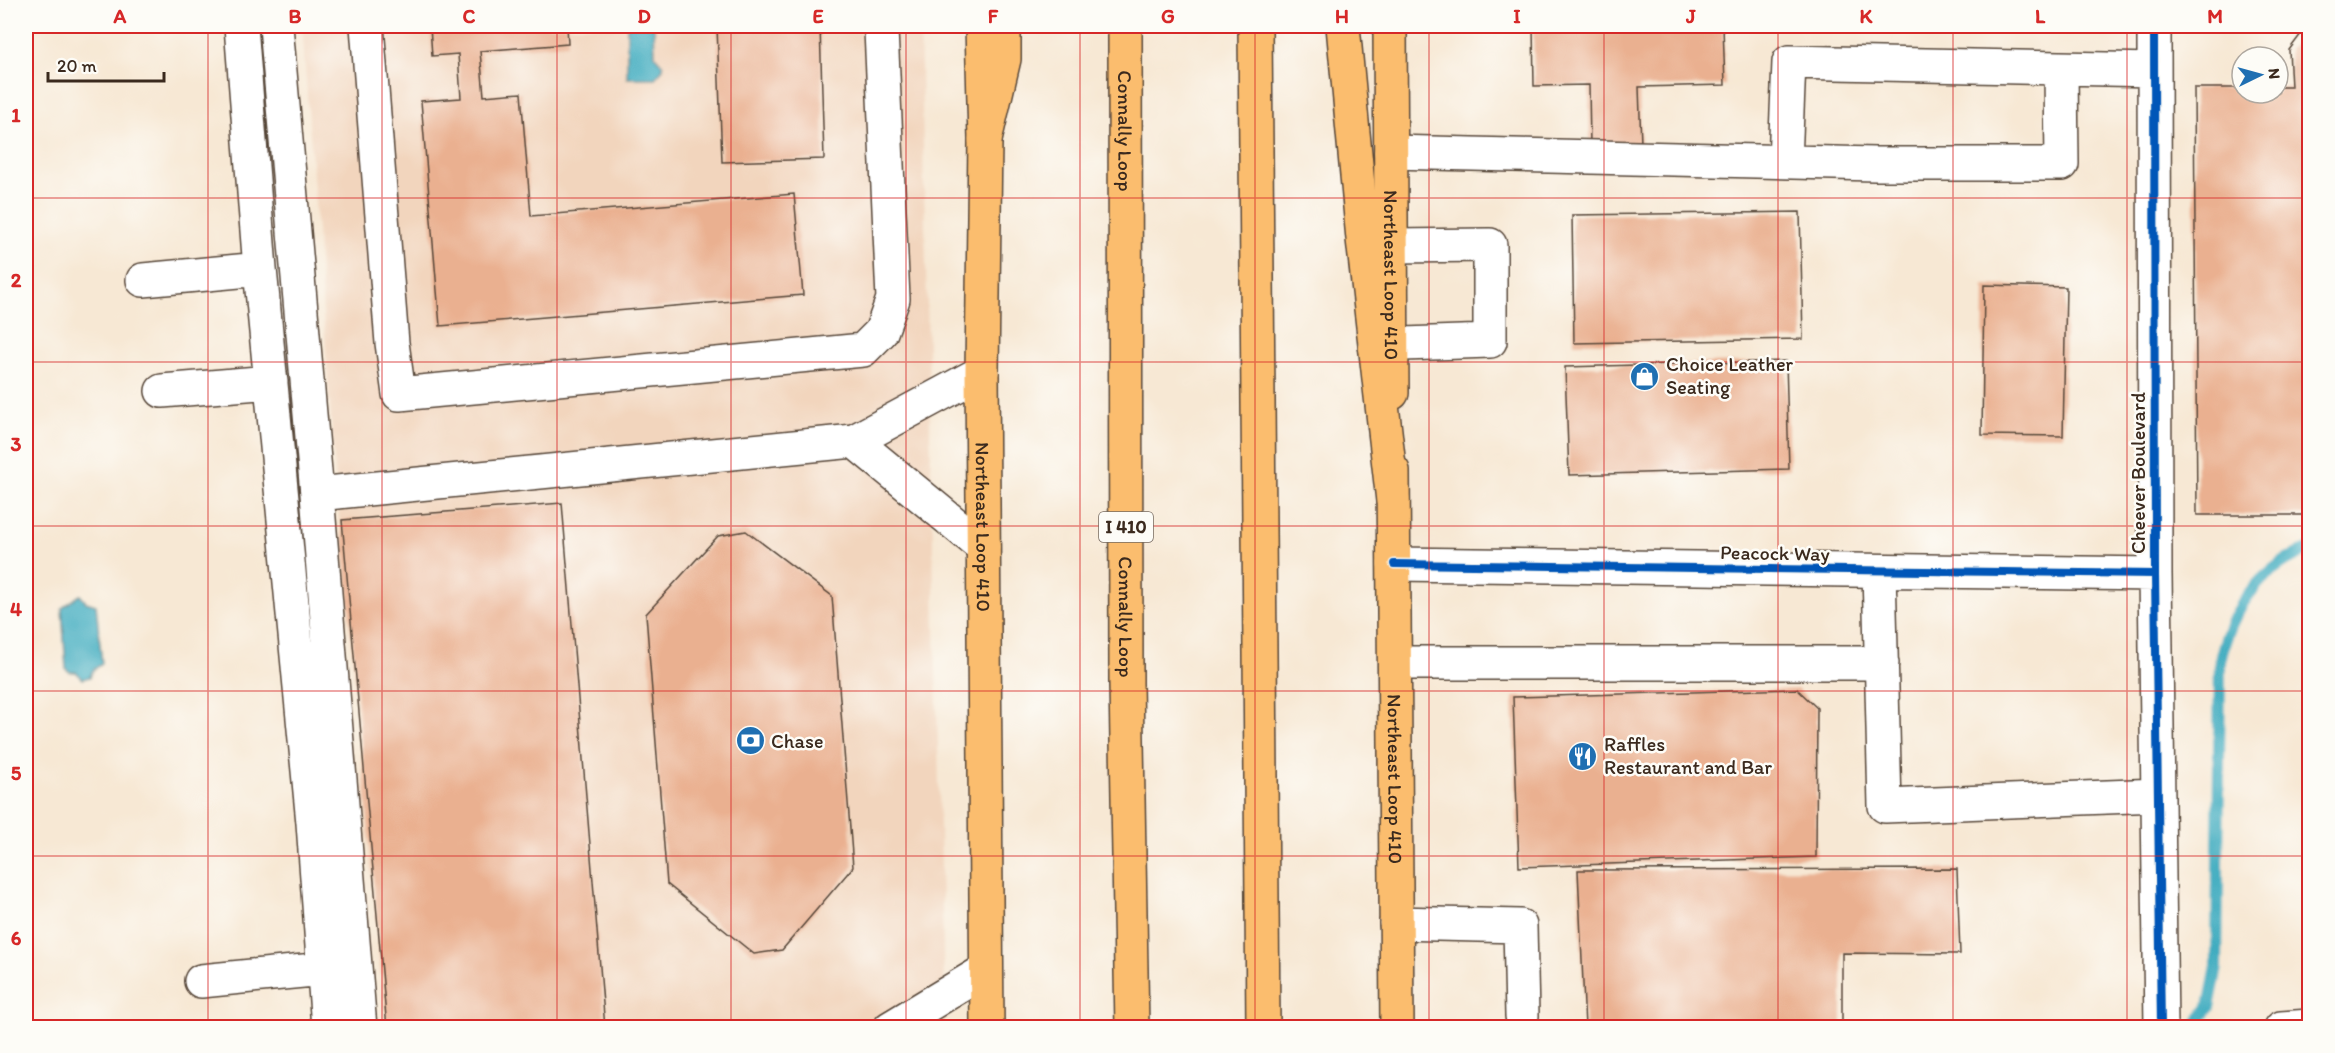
<svg xmlns="http://www.w3.org/2000/svg" width="2335" height="1053" viewBox="0 0 2335 1053" font-family="Itim,sans-serif">
<rect width="100%" height="100%" fill="#fdfcf7"/>
<filter id="ink" filterUnits="userSpaceOnUse"><feTurbulence type="fractalNoise" baseFrequency=".0167" numOctaves="2"/><feDisplacementMap in="SourceGraphic" scale="12" xChannelSelector="R" yChannelSelector="G"/><feConvolveMatrix kernelMatrix="1 2 1 2 8 2 1 2 1" color-interpolation-filters="sRGB"/></filter>
<filter id="wash" filterUnits="userSpaceOnUse"><feTurbulence type="fractalNoise" baseFrequency=".008" numOctaves="4" result="noise"/><feDisplacementMap in="SourceGraphic" scale="24" xChannelSelector="R" yChannelSelector="G"/><feGaussianBlur stdDeviation="1.35" result="paint"/><feColorMatrix in="noise" values="0 0 0 0 0 0 0 0 0 0 0 0 0 0 0 0 0 1.4 0 .05"/><feComposite in="paint" operator="in"/></filter>
<g filter="url(#wash)">
<rect width="100%" height="100%" fill="#f7e8d4"/>
<path fill="#f2d5bd" d="M 302,26 L 920,26 L 945,1027 L 385,1027 L 334,461 Z"/>
<path fill="#41acc0" stroke="#3e6b6f" stroke-width="1.5" d="M 627,26 L 654,26 L 655,56 L 663,65 L 663,69 L 655,78 L 627,78 Z
M 80,595 L 86,602 L 96,605 L 102,664 L 93,670 L 90,677 L 83,679 L 76,672 L 70,672 L 66,669 L 62,608 Z"/>
<g fill="none" stroke-linecap="round" stroke-linejoin="round">
<path stroke="#41acc0" stroke-width="12" d="M 2197,1024 L 2209,1007 L 2217,967 L 2220,661 C 2230,611 2260,567 2310,549"/>
</g>
<g id="blocks">
<path fill="#eab090" d="M 430,26 L 567,26 L 568,44 L 480,51 L 484,96 L 521,93 L 531,216 L 794,194 L 803,295 L 440,326 L 421,101 L 461,98 L 458,54 L 432,56 Z
M 717,26 L 820,26 L 824,159 L 722,162 Z
M 1533,26 L 1723,26 L 1725,85 L 1639,87 L 1641,144 L 1590,145 L 1589,85 L 1534,86 Z
M 2307,26 L 2310,26 L 2310,515 L 2197,515 L 2194,88 L 2242,88 L 2242,93 L 2278,93 L 2278,87 L 2291,87 L 2289,50 Z
M 1800,212 L 1803,339 L 1574,343 L 1572,215 Z
M 1984,285 L 2066,287 L 2063,436 L 1982,435 Z
M 1786,361 L 1789,469 L 1569,475 L 1565,367 Z
M 562,503 L 605,1028 L 387,1028 L 342,520 Z
M 746,531 L 832,596 L 853,867 L 782,950 L 754,954 L 667,884 L 646,614 L 718,536 Z
M 1797,689 L 1817,708 L 1816,857 L 1519,867 L 1513,697 Z
M 1957,869 L 1960,954 L 1842,953 L 1842,1028 L 1585,1028 L 1578,870 Z"/>
</g>
</g>
<g filter="url(#ink)">
<use href="#blocks" fill-opacity="0" stroke="#574639" stroke-width="1.5"/>
<g fill="none" stroke-linecap="round" stroke-linejoin="round">
<defs>
<path id="minor" d="M 241,26 L 260,269 L 313,823 L 328,1028
M 276,26 L 317,494
M 367,26 L 392,343 L 399,394 L 863,350 L 881,332 L 893,299 L 881,30 L 883,26
M 2154,26 L 2155,574 L 2161,1028
M 1391,152 L 1875,164 L 2062,164 L 2061,70
M 1785,161 L 1789,62 L 2154,70
M 143,280 L 260,269
M 1375,345 L 1490,341 L 1490,245 L 1392,246
M 982,372 L 854,441 L 983,547
M 162,391 L 271,382
M 1394,564 L 2155,574
M 1879,571 L 1885,806 L 2158,795
M 1395,663 L 1882,663
M 1396,923 L 1520,926 L 1522,1016
M 201,981 L 324,969
M 360,1028 L 317,494 L 854,441
M 890,1028 L 986,970
M 2281,1028 L 2310,1026"/>
<g id="major">
<path id="s1" d="M 982,26 L 985,140 L 982,372 L 987,1028"/>
<path id="s2" d="M 1390,26 L 1392,393"/>
<path id="s3" d="M 1393,471 L 1397,1028"/>
</g>
<g id="highway">
<path id="s4" d="M 1125,26 L 1126,683 L 1132,1028"/>
<path d="M 1255,26 L 1263,1028"/>
<path d="M 1343,26 L 1363,239 L 1393,501"/>
<path d="M 985,140 L 1004,59 L 1004,26"/>
</g>
</defs>
<use href="#minor" stroke="#574639" stroke-width="36"/>
<use href="#major" stroke="#574639" stroke-width="36"/>
<use href="#highway" stroke="#574639" stroke-width="36"/>
<use href="#minor" stroke="#fff" stroke-width="33"/>
<use href="#major" stroke="#fbbd6e" stroke-width="33"/>
<use href="#highway" stroke="#fbbd6e" stroke-width="33"/>
<defs>
<path id="cycleway" d="M 2154,26 L 2155,574 L 2161,1028
M 1394,564 L 2155,574"/>
</defs>
<use href="#cycleway" stroke="#fdfcf7" stroke-width="11"/>
<use href="#cycleway" stroke="#0057b8" stroke-width="8"/>
</g>
</g>
<path fill="none" stroke="#d62828" stroke-width="1.5" stroke-opacity="0.55" d="M 208,26 L 208,1028M 382,26 L 382,1028M 557,26 L 557,1028M 731,26 L 731,1028M 906,26 L 906,1028M 1080,26 L 1080,1028M 1255,26 L 1255,1028M 1429,26 L 1429,1028M 1604,26 L 1604,1028M 1778,26 L 1778,1028M 1953,26 L 1953,1028M 2127,26 L 2127,1028M 26,198 L 2310,198M 26,362 L 2310,362M 26,526 L 2310,526M 26,691 L 2310,691M 26,856 L 2310,856"/>
<defs>
<symbol id="shop-disc" viewBox="-11 -11 22 22"><circle r="9.5" fill="#1f6fb2" stroke="#fdfcf7"/><path d="M-5-2.5h2.3a2.7 3.5 0 0 1 5.4 0H5L5.5 6h-11ZM-1.5-2.5h3a1.5 2.3 0 0 0-3 0Z" fill="#fff"/></symbol>
<symbol id="bank-disc" viewBox="-11 -11 22 22"><circle r="9.5" fill="#1f6fb2" stroke="#fdfcf7"/><path d="M-6-4H6V4H-6ZM0-2.3a2.3 2.3 0 1 0 0 4.6a2.3 2.3 0 1 0 0-4.6Z" fill="#fff"/></symbol>
<symbol id="restaurant-disc" viewBox="-11 -11 22 22"><circle r="9.5" fill="#1f6fb2" stroke="#fdfcf7"/><path d="M-5-6h1v4h1v-4h1v4h1v-4h1v5L-1.5 .5V6h-2V.5L-5-1ZM5-6V6H3V1.5H1.5Q1.5-4 5-6Z" fill="#fff"/></symbol>
</defs>
<g fill-rule="evenodd">
<use href="#shop-disc" x="1628" y="360" width="33" height="33"/>
<use href="#bank-disc" x="734" y="724" width="33" height="33"/>
<use href="#restaurant-disc" x="1566" y="740" width="33" height="33"/>
</g>
<g text-anchor="middle" stroke-width="5" stroke-linejoin="round" paint-order="stroke">
<rect fill="#fdfcf7" stroke="#75695f" stroke-width="1.5" x="1099" y="512" width="54" height="30" rx="4.5"/>
<g font-size="18" font-weight="bold" fill="#3b2a1e">
<text x="1126" y="533">I 410</text>
</g>
<g font-size="20" fill="#3b2a1e" stroke="#fdfcf7">
<text dy="7" stroke="none"><textPath href="#s4" startOffset="105">Connally Loop</textPath></text>
<text dy="7" stroke="none"><textPath href="#s2" startOffset="249">Northeast Loop 410</textPath></text>
<text transform="translate(2138 473) rotate(-90)" y="7">Cheever Boulevard</text>
<text dy="7" stroke="none"><textPath href="#s1" startOffset="501">Northeast Loop 410</textPath></text>
<text transform="translate(1775 553) rotate(1)" y="7">Peacock Way</text>
<text dy="7" stroke="none"><textPath href="#s4" startOffset="591">Connally Loop</textPath></text>
<text dy="7" stroke="none"><textPath href="#s3" startOffset="308">Northeast Loop 410</textPath></text>
</g>
<g font-size="20" fill="#3b2a1e" stroke="#fdfcf7" text-anchor="start">
<text x="1666" y="371">Choice Leather<tspan x="1666" dy="23">Seating</tspan></text>
<text x="771" y="748">Chase</text>
<text x="1604" y="751">Raffles<tspan x="1604" dy="23">Restaurant and Bar</tspan></text>
</g>
</g>
<rect width="2335" height="1053" fill="none" stroke="#fdfcf7" stroke-width="66"/>
<g transform="translate(2260 75) rotate(85)"><circle r="28" fill="#fdfcf7" stroke="#afa8a0" stroke-width="1.5"/>
<path d="M0-4.5L10 22L0 15L-10 22Z" fill="#1f6fb2"/>
<text y="-9" font-size="16" font-weight="bold" text-anchor="middle" fill="#3b2a1e">N</text>
</g>
<path d="M48 72v9h116v-9" fill="none" stroke="#3b2a1e" stroke-width="3"/>
<text x="57" y="72" font-size="18" fill="#3b2a1e" stroke="#fdfcf7" stroke-width="4.5" paint-order="stroke">20 m</text>
<rect x="33" y="33" width="2269" height="987" fill="none" stroke="#d62828" stroke-width="2"/>
<g font-size="20" text-anchor="middle" font-weight="bold" fill="#d62828">
<text x="120" y="23">A</text>
<text x="295" y="23">B</text>
<text x="469" y="23">C</text>
<text x="644" y="23">D</text>
<text x="818" y="23">E</text>
<text x="993" y="23">F</text>
<text x="1168" y="23">G</text>
<text x="1342" y="23">H</text>
<text x="1517" y="23">I</text>
<text x="1691" y="23">J</text>
<text x="1866" y="23">K</text>
<text x="2040" y="23">L</text>
<text x="2215" y="23">M</text>
<text x="16" y="122">1</text>
<text x="16" y="287">2</text>
<text x="16" y="451">3</text>
<text x="16" y="616">4</text>
<text x="16" y="780">5</text>
<text x="16" y="945">6</text>
</g>
</svg>
